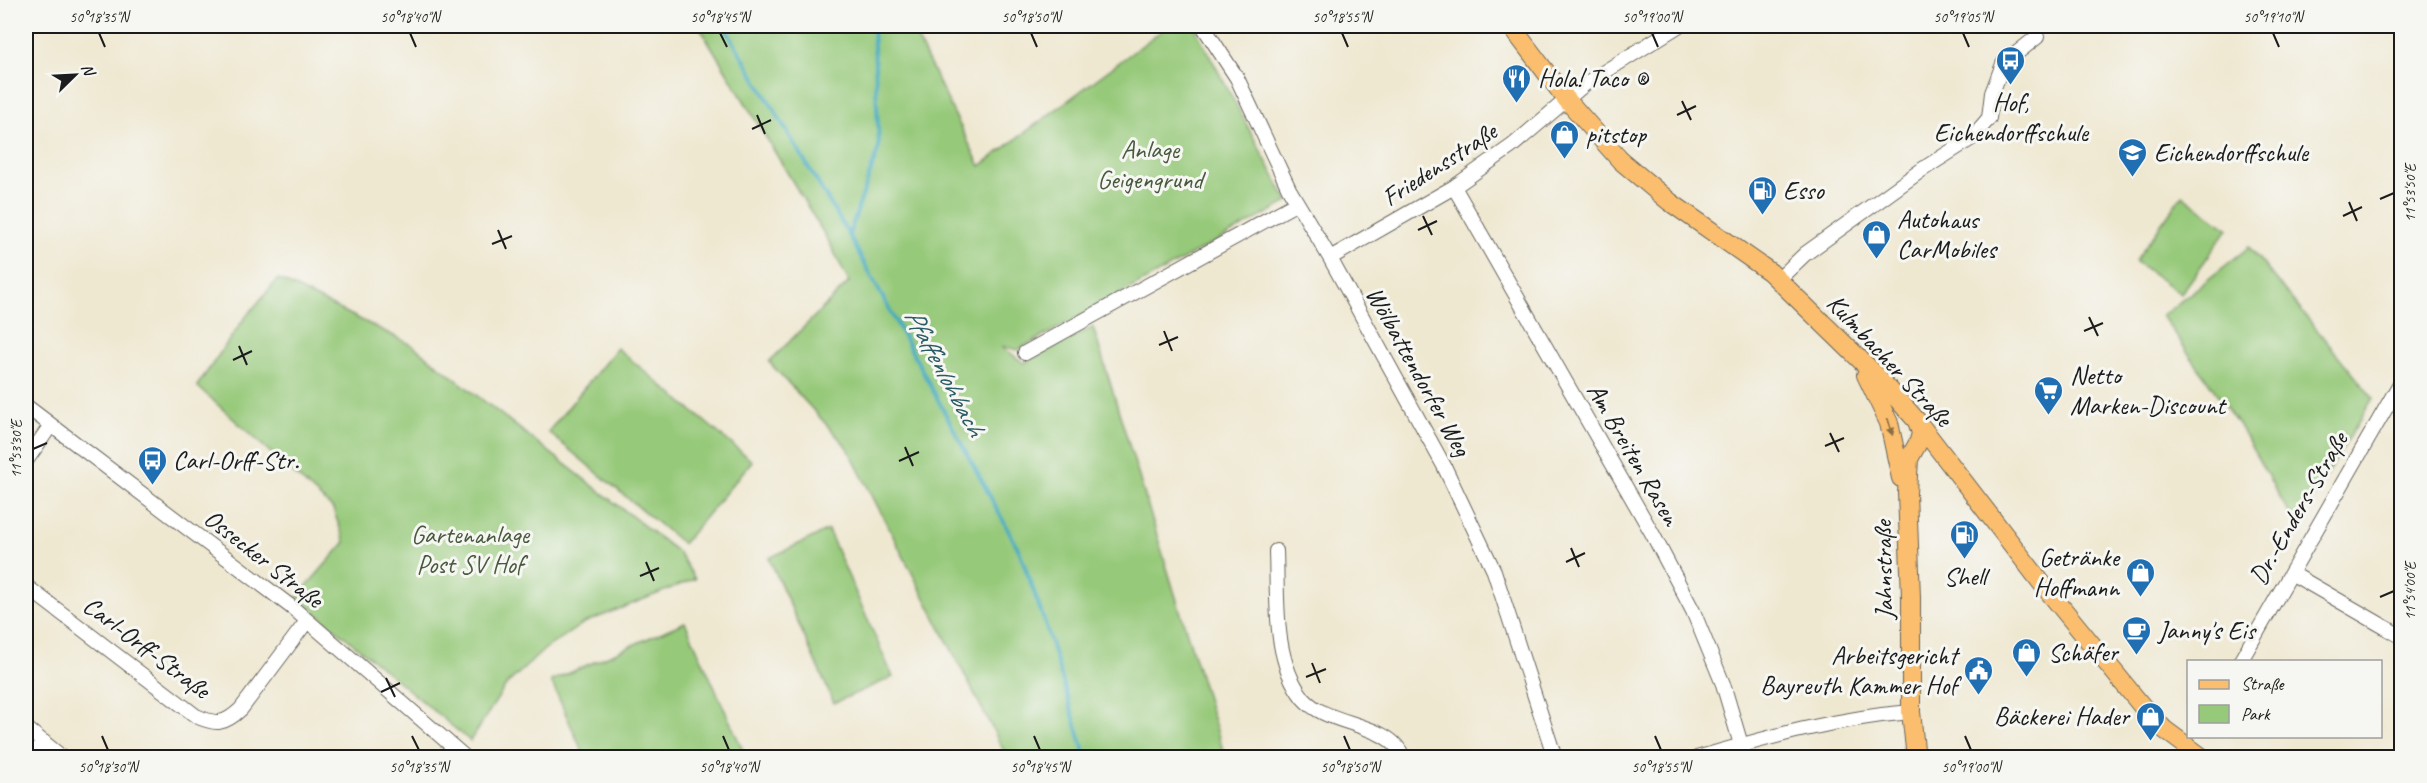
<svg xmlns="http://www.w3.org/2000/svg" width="2427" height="783" viewBox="0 0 2427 783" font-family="Caveat,sans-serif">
<rect width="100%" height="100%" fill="#f6f6f2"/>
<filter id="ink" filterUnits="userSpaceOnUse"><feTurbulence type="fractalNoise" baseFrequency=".0167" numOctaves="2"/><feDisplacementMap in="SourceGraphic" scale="12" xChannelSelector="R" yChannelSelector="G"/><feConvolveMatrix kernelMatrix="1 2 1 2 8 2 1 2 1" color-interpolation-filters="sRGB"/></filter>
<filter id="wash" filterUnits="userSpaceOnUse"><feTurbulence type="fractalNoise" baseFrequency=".008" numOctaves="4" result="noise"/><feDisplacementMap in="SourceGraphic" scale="24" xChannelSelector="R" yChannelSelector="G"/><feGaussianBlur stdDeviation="1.35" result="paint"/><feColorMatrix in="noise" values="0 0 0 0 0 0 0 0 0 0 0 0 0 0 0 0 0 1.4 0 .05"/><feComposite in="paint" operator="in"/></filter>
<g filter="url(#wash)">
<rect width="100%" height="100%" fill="#efe8d1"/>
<path fill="#96c979" stroke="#59724a" stroke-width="1.5" d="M 699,26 L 914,26 L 914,32 L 980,166 L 1168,26 L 1194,26 L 1288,202 L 1018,350 L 1001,346 L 1024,363 L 1093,327 L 1225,757 L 1007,757 L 847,447 L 769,362 L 849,282 L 829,242 Z
M 2182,195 L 2228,229 L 2181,294 L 2135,261 Z
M 2249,247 L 2373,398 L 2296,525 L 2238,424 L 2162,316 Z
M 278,279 L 412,345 L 679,553 L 695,579 L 584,623 L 545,649 L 507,684 L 470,741 L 297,597 L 345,542 L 333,509 L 197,386 L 244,319 Z
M 617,348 L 752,461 L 683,544 L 548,432 Z
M 828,530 L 893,677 L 834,703 L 769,558 Z
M 685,622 L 746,757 L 585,757 L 551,681 Z"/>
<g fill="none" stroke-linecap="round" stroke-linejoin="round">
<path stroke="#3ea9be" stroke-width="4" d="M 724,26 L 849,235 L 1019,550 L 1045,623 L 1086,758
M 849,235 L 879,147 L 873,26"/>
</g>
</g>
<g filter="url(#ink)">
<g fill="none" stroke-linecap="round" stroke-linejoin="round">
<defs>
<path id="minor" d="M 1203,26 L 1237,78 L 1289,189 L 1330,258 L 1444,466 L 1494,571 L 1555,758
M 1454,187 L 1652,533 L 1693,611 L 1723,684 L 1745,758
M 1330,258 L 1454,187 L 1512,146 L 1585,84 L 1678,26
M 1778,280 L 1805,254 L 1923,169 L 1972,138 L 1989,118 L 1992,93 L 2003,64 L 2037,37
M 1025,353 L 1297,203
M 26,406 L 294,609 L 466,758
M 26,461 L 51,425
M 1276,551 C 1278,598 1272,659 1303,698 C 1327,727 1392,722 1403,758
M 2291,573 L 2402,637
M 26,586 L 196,716 C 216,725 224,725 241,709 L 307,621
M 2240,662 L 2402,380
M 26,728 L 63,758
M 31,758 L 44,742
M 1697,758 C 1768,737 1837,718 1911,712"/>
<path id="major" d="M 1511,26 L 1567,100 L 1620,160 L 1670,202 L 1770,272 L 1878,377 L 1917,421 L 2040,581 L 2146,711 L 2165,730 L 2203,758
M 1866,375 L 1889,423 L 1901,478
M 1916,758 L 1911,712 L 1911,597 L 1907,493 L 1909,459 L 1919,441 L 1921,433 L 1917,421"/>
</defs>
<use href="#minor" stroke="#66635b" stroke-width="16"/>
<use href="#major" stroke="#66635b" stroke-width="20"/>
<use href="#minor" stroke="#fff" stroke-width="14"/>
<use href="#major" stroke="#fabe6e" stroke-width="18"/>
</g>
<defs><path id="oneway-solid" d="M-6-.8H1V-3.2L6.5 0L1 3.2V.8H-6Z" transform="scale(1.5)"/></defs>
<use fill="#8b6d45" href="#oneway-solid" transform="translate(1890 427) rotate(73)"/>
</g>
<path fill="none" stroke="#1c1c1c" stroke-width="2" d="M 99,33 L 105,47M 410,33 L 416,47M 720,33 L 727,47M 1031,33 L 1037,47M 1342,33 L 1348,47M 1652,33 L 1658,47M 1963,33 L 1969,47M 2273,33 L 2279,47M 1682,101 L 1691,120M 757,115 L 765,134M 1677,115 L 1696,106M 752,129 L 771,120M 2380,199 L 2394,193M 2349,202 L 2357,221M 1423,216 L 1432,235M 2343,216 L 2362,207M 498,230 L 506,249M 1418,230 L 1437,221M 492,244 L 512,236M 2089,317 L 2098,336M 1164,331 L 1172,351M 2084,331 L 2103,323M 1159,345 L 1178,337M 239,346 L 247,365M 233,360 L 252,351M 1830,433 L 1839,452M 1825,446 L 1844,438M 905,447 L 913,466M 33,449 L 47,443M 899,461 L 919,452M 1571,548 L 1579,567M 646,562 L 654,581M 1566,562 L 1585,553M 640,576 L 659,568M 2380,597 L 2394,591M 1312,663 L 1320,683M 1306,677 L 1326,669M 386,678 L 395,697M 381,692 L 400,683M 102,736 L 108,750M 412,736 L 419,750M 723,736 L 729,750M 1034,736 L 1040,750M 1344,736 L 1350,750M 1655,736 L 1661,750M 1965,736 L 1971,750"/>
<defs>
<symbol id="bus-pin" viewBox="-11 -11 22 30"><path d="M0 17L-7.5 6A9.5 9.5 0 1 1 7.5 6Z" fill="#1f6fb2" stroke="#f6f6f2"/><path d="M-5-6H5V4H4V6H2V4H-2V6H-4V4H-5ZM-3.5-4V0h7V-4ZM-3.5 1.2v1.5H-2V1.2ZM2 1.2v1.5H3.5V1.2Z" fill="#fff"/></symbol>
<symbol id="restaurant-pin" viewBox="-11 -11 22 30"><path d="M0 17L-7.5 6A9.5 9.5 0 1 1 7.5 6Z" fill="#1f6fb2" stroke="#f6f6f2"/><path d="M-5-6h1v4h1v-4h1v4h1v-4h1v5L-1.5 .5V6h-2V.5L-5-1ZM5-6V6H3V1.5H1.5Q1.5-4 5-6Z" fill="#fff"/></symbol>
<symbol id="shop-pin" viewBox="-11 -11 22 30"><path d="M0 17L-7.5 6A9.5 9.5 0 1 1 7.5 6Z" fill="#1f6fb2" stroke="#f6f6f2"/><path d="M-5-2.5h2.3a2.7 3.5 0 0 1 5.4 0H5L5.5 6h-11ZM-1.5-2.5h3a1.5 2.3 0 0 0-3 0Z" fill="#fff"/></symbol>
<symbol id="school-pin" viewBox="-11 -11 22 30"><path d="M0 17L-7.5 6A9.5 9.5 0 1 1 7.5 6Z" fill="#1f6fb2" stroke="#f6f6f2"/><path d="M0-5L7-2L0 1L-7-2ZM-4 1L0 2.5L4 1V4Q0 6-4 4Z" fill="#fff"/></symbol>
<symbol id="fuel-pin" viewBox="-11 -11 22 30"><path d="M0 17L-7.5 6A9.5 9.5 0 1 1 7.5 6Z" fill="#1f6fb2" stroke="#f6f6f2"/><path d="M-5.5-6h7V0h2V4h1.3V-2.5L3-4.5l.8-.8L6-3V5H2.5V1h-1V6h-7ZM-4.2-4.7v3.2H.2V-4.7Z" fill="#fff"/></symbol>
<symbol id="supermarket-pin" viewBox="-11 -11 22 30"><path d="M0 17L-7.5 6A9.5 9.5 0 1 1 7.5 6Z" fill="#1f6fb2" stroke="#f6f6f2"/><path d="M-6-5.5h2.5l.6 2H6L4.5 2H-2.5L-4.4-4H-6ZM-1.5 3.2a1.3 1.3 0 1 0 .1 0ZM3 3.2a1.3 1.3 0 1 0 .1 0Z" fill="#fff"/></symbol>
<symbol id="cafe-pin" viewBox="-11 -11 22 30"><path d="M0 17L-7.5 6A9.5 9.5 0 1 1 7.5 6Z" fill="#1f6fb2" stroke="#f6f6f2"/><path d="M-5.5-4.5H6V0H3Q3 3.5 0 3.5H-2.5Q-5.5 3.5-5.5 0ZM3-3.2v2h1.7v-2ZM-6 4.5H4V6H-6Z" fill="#fff"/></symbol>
<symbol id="civic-pin" viewBox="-11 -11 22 30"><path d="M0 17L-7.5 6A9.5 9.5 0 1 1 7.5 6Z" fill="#1f6fb2" stroke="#f6f6f2"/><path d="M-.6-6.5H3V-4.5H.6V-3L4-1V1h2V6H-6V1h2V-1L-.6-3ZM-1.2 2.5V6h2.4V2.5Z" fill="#fff"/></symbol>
</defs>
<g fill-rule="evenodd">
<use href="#bus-pin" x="1994" y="44" width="33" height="45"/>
<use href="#restaurant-pin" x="1500" y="62" width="33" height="45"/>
<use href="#shop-pin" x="1548" y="118" width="33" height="45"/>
<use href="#school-pin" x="2116" y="136" width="33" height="45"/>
<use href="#fuel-pin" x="1746" y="174" width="33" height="45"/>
<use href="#shop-pin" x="1860" y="218" width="33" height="45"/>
<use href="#supermarket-pin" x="2032" y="374" width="33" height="45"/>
<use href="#bus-pin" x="136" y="444" width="33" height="45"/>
<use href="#fuel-pin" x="1948" y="518" width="33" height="45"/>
<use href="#shop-pin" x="2124" y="556" width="33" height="45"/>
<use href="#cafe-pin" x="2120" y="614" width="33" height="45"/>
<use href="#shop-pin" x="2010" y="636" width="33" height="45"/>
<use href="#civic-pin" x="1962" y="654" width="33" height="45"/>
<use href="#shop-pin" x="2134" y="700" width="33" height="45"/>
</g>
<g text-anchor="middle" stroke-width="6" stroke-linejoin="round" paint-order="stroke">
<g font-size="26" fill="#1c1c1c" stroke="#f6f6f2" text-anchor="start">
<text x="1538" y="87">Hola! Taco ®</text>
<text x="2011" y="111" text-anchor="middle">Hof,<tspan x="2011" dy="30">Eichendorffschule</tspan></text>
<text x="1586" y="143">pitstop</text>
<text x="2154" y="161">Eichendorffschule</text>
<text x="1783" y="199">Esso</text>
<text x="1897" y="228">Autohaus<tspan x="1897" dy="30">CarMobiles</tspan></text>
<text x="2070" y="384">Netto<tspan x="2070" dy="30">Marken-Discount</tspan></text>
<text x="173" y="469">Carl-Orff-Str.</text>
<text x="2119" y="566" text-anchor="end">Getränke<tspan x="2119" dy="30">Hoffmann</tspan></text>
<text x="1965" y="585" text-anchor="middle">Shell</text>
<text x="2158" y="639">Janny's Eis</text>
<text x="2048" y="661">Schäfer</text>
<text x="1957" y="664" text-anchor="end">Arbeitsgericht<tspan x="1957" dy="30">Bayreuth Kammer Hof</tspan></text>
<text x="2129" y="725" text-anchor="end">Bäckerei Hader</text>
</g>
<g font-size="26" fill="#47593d" stroke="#f6f6f2">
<text x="1150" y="158">Anlage<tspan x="1150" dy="30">Geigengrund</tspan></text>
<text x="470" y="543">Gartenanlage<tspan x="470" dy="30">Post SV Hof</tspan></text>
</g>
<g font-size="26" fill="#1c1c1c" stroke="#f6f6f2">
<text transform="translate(1439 164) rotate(-33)" y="9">Friedensstraße</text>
<text transform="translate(1890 360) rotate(47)" y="9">Kulmbacher Straße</text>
<text transform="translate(1419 371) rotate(61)" y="9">Wölbattendorfer Weg</text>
<text transform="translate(1634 454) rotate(60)" y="9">Am Breiten Rasen</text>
<text transform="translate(2298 508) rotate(-60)" y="9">Dr.-Enders-Straße</text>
<text transform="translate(264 558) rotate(38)" y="9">Ossecker Straße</text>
<text transform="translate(1883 570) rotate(-91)" y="9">Jahnstraße</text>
<text transform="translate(147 647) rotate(37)" y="9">Carl-Orff-Straße</text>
</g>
<g font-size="27" font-style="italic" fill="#2b5b65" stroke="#f6f6f2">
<text transform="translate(945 372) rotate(62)" y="9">Pfaffenlohbach</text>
</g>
</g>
<rect width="2427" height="783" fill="none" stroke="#f6f6f2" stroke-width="66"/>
<rect x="2187" y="660" width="195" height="78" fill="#f6f6f2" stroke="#9f9f9c" stroke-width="1.5"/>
<rect x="2199" y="680" width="30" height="9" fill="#fabe6e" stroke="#9f9f9c" stroke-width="1.5"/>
<text x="2241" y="690" font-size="18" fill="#1c1c1c">Straße</text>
<rect x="2199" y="705" width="30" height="18" fill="#96c979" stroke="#9f9f9c" stroke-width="1.5"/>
<text x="2241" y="720" font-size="18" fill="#1c1c1c">Park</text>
<g transform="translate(75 75) rotate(66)" stroke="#f6f6f2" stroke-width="4.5" paint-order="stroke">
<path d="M0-4.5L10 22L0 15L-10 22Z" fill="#1c1c1c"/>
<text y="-9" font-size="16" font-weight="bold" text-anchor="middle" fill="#1c1c1c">N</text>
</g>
<rect x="33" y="33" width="2361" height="717" fill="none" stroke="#1c1c1c" stroke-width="2"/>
<g font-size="15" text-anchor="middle" fill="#1c1c1c">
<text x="99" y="22">50°18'35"N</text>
<text x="410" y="22">50°18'40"N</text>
<text x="720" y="22">50°18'45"N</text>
<text x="1031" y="22">50°18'50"N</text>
<text x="1342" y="22">50°18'55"N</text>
<text x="1652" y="22">50°19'00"N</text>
<text x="1963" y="22">50°19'05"N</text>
<text x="2273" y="22">50°19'10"N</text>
<text transform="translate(2410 193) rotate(-90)" y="5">11°53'50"E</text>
<text transform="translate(16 449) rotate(-90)" y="5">11°53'30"E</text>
<text transform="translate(2410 591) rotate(-90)" y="5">11°54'00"E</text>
<text x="108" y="772">50°18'30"N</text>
<text x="419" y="772">50°18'35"N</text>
<text x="729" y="772">50°18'40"N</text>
<text x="1040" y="772">50°18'45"N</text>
<text x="1350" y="772">50°18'50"N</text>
<text x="1661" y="772">50°18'55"N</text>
<text x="1971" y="772">50°19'00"N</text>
</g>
</svg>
